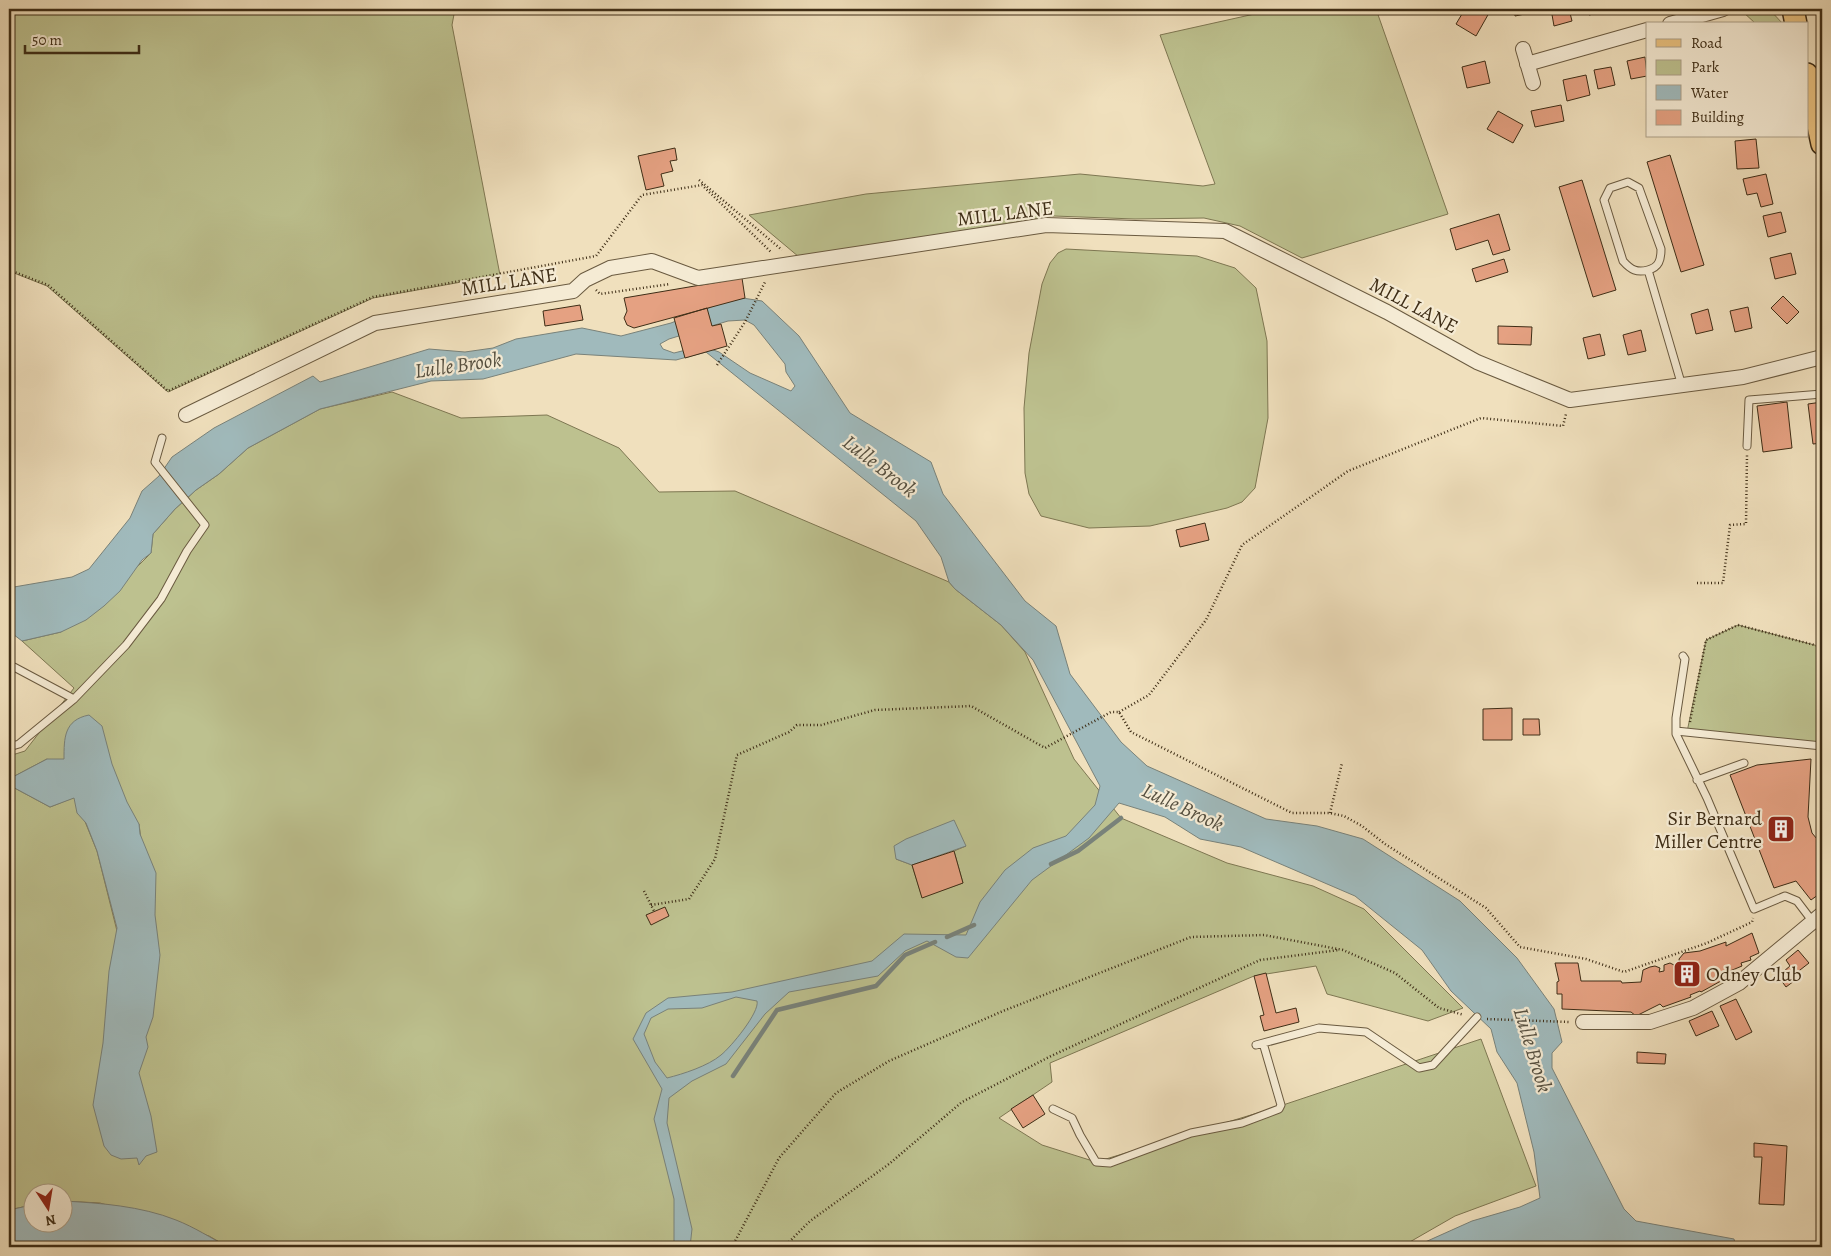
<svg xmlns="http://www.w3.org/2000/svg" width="1831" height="1256" viewBox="0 0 1831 1256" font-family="Alegreya,serif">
<rect width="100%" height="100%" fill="#f0e0bd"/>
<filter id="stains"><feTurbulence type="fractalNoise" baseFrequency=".004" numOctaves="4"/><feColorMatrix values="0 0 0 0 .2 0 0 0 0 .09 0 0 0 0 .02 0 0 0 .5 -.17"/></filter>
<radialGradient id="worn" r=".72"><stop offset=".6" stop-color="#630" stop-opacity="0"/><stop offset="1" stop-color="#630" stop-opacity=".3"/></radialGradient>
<path fill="#bdc18f" stroke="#7e7752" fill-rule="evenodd" d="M 9,9 L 455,9 L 452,25 L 500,275 L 373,298 L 168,392 L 47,286 L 9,271 Z
M 1277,9 L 1376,9 L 1448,214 L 1302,258 L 1240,226 L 1204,218 L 1135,219 L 1054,216 L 799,257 L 749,215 L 866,194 L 1080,174 L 1203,186 L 1215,184 L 1160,35 Z
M 1769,9 L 1783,24 L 1756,24 L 1742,11 Z
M 1066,249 L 1197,256 L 1235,268 L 1256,288 L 1267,341 L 1268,418 L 1255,488 L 1242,502 L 1227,508 L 1150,526 L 1089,528 L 1041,516 L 1029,494 L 1025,473 L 1024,408 L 1029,353 L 1042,284 L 1050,263 L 1058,253 Z
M 392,392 L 461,418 L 547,415 L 619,448 L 659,492 L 735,491 L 949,582 L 955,589 L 1001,625 L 1025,652 L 1074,759 L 1121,818 L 1227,863 L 1313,886 L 1364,909 L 1463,1008 L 1428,1021 L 1327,994 L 1316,966 L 1254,976 L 1050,1063 L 1052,1082 L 999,1118 L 1042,1145 L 1096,1162 L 1274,1108 L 1481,1039 L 1536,1186 L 1455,1216 L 1401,1247 L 228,1247 L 209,1236 L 100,1203 L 63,1201 L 62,1194 L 32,1194 L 32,1205 L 9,1210 L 9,785 L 50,807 L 75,797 L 97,851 L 120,943 L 150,910 L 139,824 L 47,759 L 9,779 L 9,756 L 25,751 L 74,688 L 22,641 L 61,632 L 133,571 L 151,553 L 153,534 L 175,509 L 196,490 L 219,474 L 248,448 L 320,409 ZM 966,846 L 954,851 L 963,883 L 922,897 L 912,865 L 896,859 Z
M 1738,625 L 1822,647 L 1822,746 L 1687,732 L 1706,640 Z"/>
<path fill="#a0babc" stroke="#79827a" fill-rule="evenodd" d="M 736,297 L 762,301 L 799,336 L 850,413 L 931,462 L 943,494 L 1025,601 L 1056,626 L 1070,674 L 1121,742 L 1147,766 L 1266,819 L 1317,826 L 1363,839 L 1460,901 L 1517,958 L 1554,1009 L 1562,1042 L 1552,1053 L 1552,1068 L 1624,1209 L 1636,1221 L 1734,1239 L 1735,1243 L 1758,1247 L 1414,1247 L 1472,1221 L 1520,1207 L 1540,1198 L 1534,1152 L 1517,1083 L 1497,1052 L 1491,1029 L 1451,991 L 1422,950 L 1355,896 L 1241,847 L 1200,839 L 1165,817 L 1119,803 L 1089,838 L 1032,880 L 968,958 L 956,957 L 927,941 L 905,951 L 878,976 L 789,992 L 765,1014 L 726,1064 L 692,1081 L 669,1098 L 667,1123 L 692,1229 L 690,1247 L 674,1247 L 674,1199 L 654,1119 L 662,1089 L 633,1039 L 646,1013 L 668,998 L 732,992 L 872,961 L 904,934 L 966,935 L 980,902 L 1005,870 L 1033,848 L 1066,836 L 1095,805 L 1100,786 L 1033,660 L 1001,625 L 955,589 L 949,582 L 941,557 L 916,521 L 706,352 L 676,360 L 576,354 L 483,379 L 431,381 L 320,409 L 248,448 L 219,474 L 196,490 L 175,509 L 153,534 L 151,553 L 142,560 L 120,591 L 104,606 L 86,620 L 61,632 L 22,641 L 9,631 L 9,586 L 14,587 L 72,577 L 89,569 L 130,518 L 142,491 L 159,476 L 172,457 L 214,428 L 313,376 L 320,382 L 429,349 L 465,352 L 493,348 L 516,339 L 582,328 L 621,336 L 671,323 ZM 745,320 L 754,325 L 785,364 L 786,372 L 795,386 L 791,391 L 750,373 L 719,352 L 702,346 L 674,353 L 663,349 L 660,344 L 669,339 L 728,321 ZM 736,997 L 757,1001 C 760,1012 731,1047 721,1055 C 708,1066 683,1074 667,1078 L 655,1062 L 644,1034 L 651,1018 L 668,1009 L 702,1008 Z
M 89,715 L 102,726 L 112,764 L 127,802 L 139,824 L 140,834 L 156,873 L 155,915 L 160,955 L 153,1017 L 146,1037 L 148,1047 L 139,1073 L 151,1116 L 157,1152 L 146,1156 L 139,1165 L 137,1158 L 121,1159 L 111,1155 L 104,1146 L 93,1105 L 103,1043 L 109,971 L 117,928 L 97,851 L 86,823 L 77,813 L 74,798 L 50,807 L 9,785 L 9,779 L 47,759 L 64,759 C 64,738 64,720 89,715 Z
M 954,820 L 966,846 L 912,865 L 896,859 L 894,846 L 906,839 Z
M 63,1201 C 100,1203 141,1206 176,1220 C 194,1227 211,1238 228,1247 L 9,1247 L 9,1210 L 32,1205 L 32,1224 L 62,1224 Z"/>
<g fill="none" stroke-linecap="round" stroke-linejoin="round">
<path stroke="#79827a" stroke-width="4.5" d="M 1051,864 L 1078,851 L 1121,818
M 947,937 L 974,925
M 733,1076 L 777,1010 L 876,986 L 905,955 L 935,942"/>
</g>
<path fill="#e5a182" stroke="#3e2d16" d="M 1465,9 L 1481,9 L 1489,13 L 1476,36 L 1456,24 Z
M 1514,9 L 1529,9 L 1530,13 L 1515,16 Z
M 1551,9 L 1569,9 L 1572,21 L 1554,26 Z
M 1588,9 L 1604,9 L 1604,12 L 1589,15 Z
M 1645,57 L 1647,76 L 1631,79 L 1627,61 Z
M 1485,61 L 1490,83 L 1467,88 L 1462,67 Z
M 1611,67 L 1615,85 L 1598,89 L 1594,70 Z
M 1586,75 L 1590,95 L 1567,101 L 1563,80 Z
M 1561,105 L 1564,121 L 1535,127 L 1531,111 Z
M 1498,111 L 1523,125 L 1513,143 L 1487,129 Z
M 1756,139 L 1759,168 L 1737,169 L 1735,141 Z
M 675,148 L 677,160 L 670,161 L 673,171 L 661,174 L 664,186 L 646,190 L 638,156 Z
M 1670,155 L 1704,265 L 1681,272 L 1647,162 Z
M 1766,174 L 1773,204 L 1761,207 L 1757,193 L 1747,195 L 1743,179 Z
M 1582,180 L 1616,290 L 1593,297 L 1559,187 Z
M 1781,212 L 1786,232 L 1768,237 L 1763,216 Z
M 1499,214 L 1510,250 L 1493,255 L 1488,240 L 1456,250 L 1450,229 Z
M 1791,253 L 1796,274 L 1775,279 L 1770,258 Z
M 1504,259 L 1508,272 L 1476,282 L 1472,269 Z
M 742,278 L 745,298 L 634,328 L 627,325 L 624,318 L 627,311 L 624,298 Z
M 1783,296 L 1799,312 L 1787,324 L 1771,308 Z
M 580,305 L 583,320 L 545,326 L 543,311 Z
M 1748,307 L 1752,328 L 1735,332 L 1730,311 Z
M 707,308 L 712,326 L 721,324 L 727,346 L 685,358 L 674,318 Z
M 1708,309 L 1713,330 L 1696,334 L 1691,314 Z
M 1498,326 L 1532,327 L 1531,345 L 1498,344 Z
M 1641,330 L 1646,351 L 1628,355 L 1623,335 Z
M 1600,334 L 1605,355 L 1588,359 L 1583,338 Z
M 1787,402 L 1792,448 L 1763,452 L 1757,406 Z
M 1822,402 L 1822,443 L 1813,444 L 1808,404 Z
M 1205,523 L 1209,540 L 1180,547 L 1176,530 Z
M 1512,708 L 1512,740 L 1483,740 L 1483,709 Z
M 1523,719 L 1539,719 L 1540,735 L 1523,735 Z
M 1811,759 L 1808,817 L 1812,833 L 1822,845 L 1822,892 L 1811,900 L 1796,881 L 1774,888 L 1730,775 L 1757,765 Z
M 954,851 L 963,883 L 922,898 L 912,865 Z
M 665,907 L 669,916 L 651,925 L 646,915 Z
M 1752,933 L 1759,953 L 1750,957 L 1751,960 L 1741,963 L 1742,966 L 1730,971 L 1730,976 L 1701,992 L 1700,991 L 1690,995 L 1691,997 L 1663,1007 L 1660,1004 L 1636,1016 L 1631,1012 L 1562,1009 L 1562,994 L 1557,994 L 1557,982 L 1559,981 L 1555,963 L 1578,963 L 1581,981 L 1621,981 L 1622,983 L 1641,982 L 1643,970 L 1650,967 L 1655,966 L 1660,968 L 1659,972 L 1664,971 L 1664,965 L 1670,963 L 1676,966 L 1680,965 L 1679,959 L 1684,953 L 1700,951 L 1726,942 L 1726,946 Z
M 1798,950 L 1809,963 L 1791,977 L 1794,981 L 1786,987 L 1778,976 L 1790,966 L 1786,960 Z
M 1266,973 L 1276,1013 L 1296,1008 L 1299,1022 L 1264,1031 L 1260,1016 L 1264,1015 L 1254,976 Z
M 1736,999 L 1752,1032 L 1736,1040 L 1720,1006 Z
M 1712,1011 L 1719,1026 L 1696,1036 L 1689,1021 Z
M 1637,1052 L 1666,1054 L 1665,1064 L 1637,1063 Z
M 1033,1095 L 1045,1114 L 1023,1128 L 1011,1109 Z
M 1754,1143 L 1787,1146 L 1784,1205 L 1759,1204 L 1762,1157 L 1754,1157 Z"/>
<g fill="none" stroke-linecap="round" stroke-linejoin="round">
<defs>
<path id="service" d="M 1648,270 C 1659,267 1661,260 1661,249 L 1639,188 L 1628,182 L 1610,188 L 1604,200 L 1623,261 C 1631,270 1637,273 1648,270 L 1682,386
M 1747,446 L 1749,400 L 1822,394 L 1820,357
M 1683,656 L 1685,659 L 1676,718 L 1676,734 L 1707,798 L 1754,909 L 1785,896 L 1797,901 L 1813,922
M 14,667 L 74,699
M 1676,731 L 1822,746
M 9,747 L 19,744 L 74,699 L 126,645 L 161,599 L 187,551 L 205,525 L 155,462 L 162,438
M 1697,780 L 1744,763
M 1256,1045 L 1319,1028 L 1366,1032 L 1419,1068 L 1433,1065 L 1477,1017
M 1053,1109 L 1072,1118 L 1080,1135 L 1096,1162 L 1110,1163 L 1191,1133 L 1242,1123 L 1279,1109 L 1281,1105 L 1263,1043"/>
<path id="minor" d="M 1670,24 L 1723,9
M 1523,49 L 1533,83
M 1527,64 L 1647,30
M 186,415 L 375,323 L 573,291 L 585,280 L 610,268 L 652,261 L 698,278 L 1046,225 L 1225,231 L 1387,312 L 1477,362 L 1570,400 L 1743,377 L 1822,357
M 1583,1022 L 1650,1022 L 1693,1008 L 1739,983 L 1822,914"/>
<path id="primary" d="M 1793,9 L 1796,24
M 1807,74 L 1822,144"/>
</defs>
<use href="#service" stroke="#6a5a40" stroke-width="9"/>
<use href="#minor" stroke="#6a5a40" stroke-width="16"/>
<use href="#primary" stroke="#3e2d16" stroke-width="24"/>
<path stroke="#3e2d16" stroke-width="2.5" stroke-dasharray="1 2.5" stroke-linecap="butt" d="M 699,180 L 782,250
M 9,270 L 48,285 L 168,391 L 373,297 L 596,256 L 642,195 L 702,185 L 772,253
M 596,290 L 600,294 L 670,284
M 717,365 L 745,322 L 765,282
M 1697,583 L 1723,583 L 1730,525 L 1746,524 L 1747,455
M 1119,712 L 1149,695 L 1206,620 L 1242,545 L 1348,471 L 1481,418 L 1563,426 L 1566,414
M 1690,722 L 1706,640 L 1738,625 L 1822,647
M 1330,813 L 1342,763
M 644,891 L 654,911
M 651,905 L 689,899 L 715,859 L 737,755 L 789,732 L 797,725 L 821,725 L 875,710 L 971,706 L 1045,748 L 1111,712 L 1119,712 L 1131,732 L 1292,813 L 1330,813 L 1344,816 L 1362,826 L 1385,844 L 1486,908 L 1520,947 L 1586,959 L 1624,972 L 1707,943 L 1752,922 L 1753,918
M 1487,1019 L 1569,1022
M 732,1247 L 779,1158 L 836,1093 L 889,1061 L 1003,1011 L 1191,937 L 1264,935 L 1343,950 L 1395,973 L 1439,1008 L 1464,1015
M 784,1247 L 810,1221 L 889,1164 L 962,1102 L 1051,1056 L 1260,960 L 1339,950"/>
<use href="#service" stroke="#f5ebd4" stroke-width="7"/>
<use href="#minor" stroke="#f5ebd4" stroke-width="14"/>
<use href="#primary" stroke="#e8c07e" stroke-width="21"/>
</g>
<defs>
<symbol id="building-square" viewBox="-11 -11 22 22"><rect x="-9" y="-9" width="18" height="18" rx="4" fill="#8f2418" stroke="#f5ebd4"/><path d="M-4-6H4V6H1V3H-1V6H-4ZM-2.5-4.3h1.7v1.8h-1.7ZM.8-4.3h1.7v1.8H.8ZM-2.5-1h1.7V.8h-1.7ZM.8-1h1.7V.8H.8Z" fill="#fff"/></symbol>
</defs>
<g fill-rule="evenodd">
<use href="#building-square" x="1765" y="813" width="32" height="32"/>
<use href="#building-square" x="1671" y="958" width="32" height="32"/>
</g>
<g text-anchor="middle" stroke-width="4.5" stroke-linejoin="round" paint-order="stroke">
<g font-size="20" fill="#3e2d16" stroke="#f5ebd4">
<text transform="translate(1005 213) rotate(-7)" y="7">MILL LANE</text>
<text transform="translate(509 281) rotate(-9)" y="7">MILL LANE</text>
<text transform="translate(1414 305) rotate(28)" y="7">MILL LANE</text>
</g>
<g font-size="20" fill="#3e2d16" stroke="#f5ebd4" text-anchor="end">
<text x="1762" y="825">Sir Bernard<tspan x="1762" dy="23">Miller Centre</tspan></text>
<text x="1706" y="981" text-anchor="start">Odney Club</text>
</g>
<g font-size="21" font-style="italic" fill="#565040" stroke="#f5ebd4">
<text transform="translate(458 365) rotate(-8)" y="7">Lulle Brook</text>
<text transform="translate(880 466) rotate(38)" y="7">Lulle Brook</text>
<text transform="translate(1183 807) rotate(25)" y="7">Lulle Brook</text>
<text transform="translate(1533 1050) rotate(73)" y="7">Lulle Brook</text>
</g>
</g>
<rect width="1831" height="1256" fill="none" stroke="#f0e0bd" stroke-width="30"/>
<rect x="10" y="10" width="1811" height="1236" fill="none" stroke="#3e2d16" stroke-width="2.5"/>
<rect x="15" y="15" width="1801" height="1226" fill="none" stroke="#3e2d16"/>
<rect x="1646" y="22" width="162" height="115" fill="#f5ebd4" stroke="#ac9f88"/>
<rect x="1656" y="39" width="25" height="8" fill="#e8c07e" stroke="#ac9f88"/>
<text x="1691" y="48" font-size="15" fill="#3e2d16">Road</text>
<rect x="1656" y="60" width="25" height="15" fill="#bdc18f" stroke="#ac9f88"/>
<text x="1691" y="72" font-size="15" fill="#3e2d16">Park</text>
<rect x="1656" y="85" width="25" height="15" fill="#a0babc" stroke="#ac9f88"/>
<text x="1691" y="98" font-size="15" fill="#3e2d16">Water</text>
<rect x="1656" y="110" width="25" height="15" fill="#e5a182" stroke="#ac9f88"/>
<text x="1691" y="122" font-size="15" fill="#3e2d16">Building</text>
<g transform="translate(48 1208) rotate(168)"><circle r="24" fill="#f5ebd4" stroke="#ac9f88"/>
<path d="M0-4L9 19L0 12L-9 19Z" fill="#8f2418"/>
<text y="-8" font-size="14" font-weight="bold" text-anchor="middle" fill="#3e2d16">N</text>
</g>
<path d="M25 45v8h114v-8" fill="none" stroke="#3e2d16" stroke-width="2.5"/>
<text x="32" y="45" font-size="15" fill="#3e2d16" stroke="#f5ebd4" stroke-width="4" paint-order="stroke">50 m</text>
<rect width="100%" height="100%" filter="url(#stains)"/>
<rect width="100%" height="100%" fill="url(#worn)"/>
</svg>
